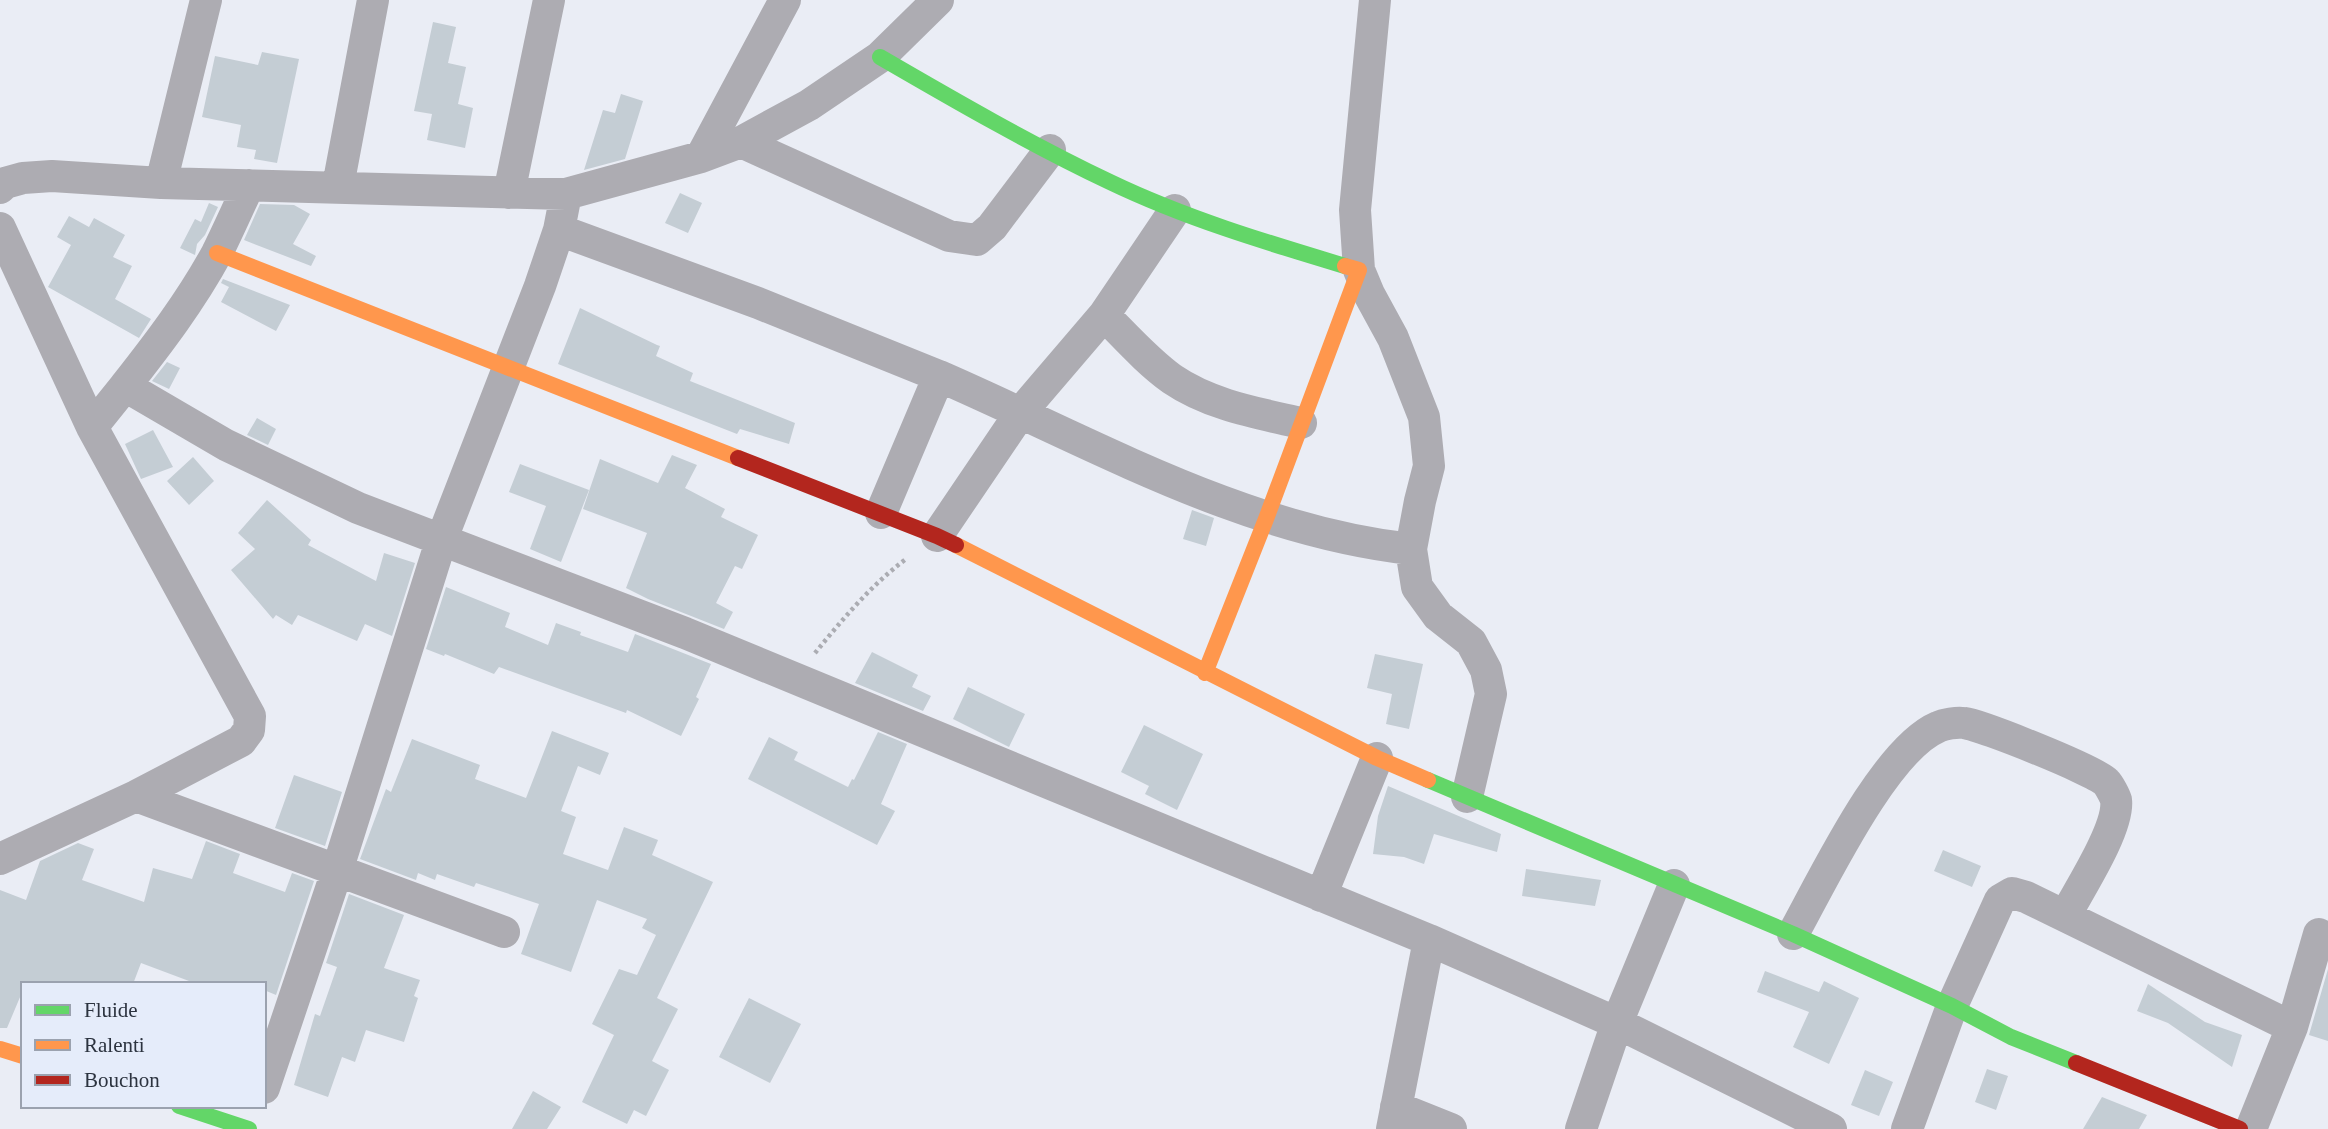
<svg xmlns="http://www.w3.org/2000/svg" width="2328" height="1129" viewBox="0 0 2328 1129" font-family="'Times New Roman',serif">
<rect width="100%" height="100%" fill="#eaedf5"/>
<path fill="#c4cdd4" d="M 433,22 L 456,27 L 448,63 L 466,67 L 458,104 L 473,108 L 465,148 L 427,140 L 432,114 L 414,111 Z
M 262,52 L 299,59 L 277,163 L 254,159 L 256,150 L 237,147 L 241,125 L 202,117 L 215,56 L 258,65 Z
M 621,94 L 643,101 L 625,159 L 584,170 L 603,110 L 615,113 Z
M 680,193 L 702,203 L 688,233 L 665,223 Z
M 209,203 L 218,207 L 205,235 L 197,244 L 195,255 L 180,248 L 195,219 L 201,222 Z
M 260,204 L 294,205 L 310,214 L 293,244 L 316,256 L 311,266 L 244,240 Z
M 69,216 L 89,227 L 94,218 L 125,235 L 113,257 L 132,266 L 115,299 L 151,319 L 139,338 L 48,287 L 71,245 L 57,237 Z
M 223,279 L 290,305 L 276,331 L 221,302 L 229,287 L 221,283 Z
M 580,308 L 657,345 L 660,346 L 656,356 L 693,373 L 690,381 L 795,423 L 789,444 L 740,429 L 737,434 L 558,364 Z
M 167,362 L 180,368 L 169,389 L 152,381 Z
M 257,418 L 276,429 L 268,445 L 247,435 Z
M 153,430 L 173,467 L 141,479 L 125,444 Z
M 672,455 L 697,465 L 685,488 L 725,509 L 721,517 L 758,535 L 742,569 L 735,566 L 716,603 L 733,612 L 724,629 L 648,599 L 626,588 L 647,533 L 583,509 L 600,459 L 658,483 Z
M 193,457 L 214,481 L 189,505 L 167,481 Z
M 520,464 L 589,490 L 561,562 L 530,549 L 546,506 L 509,492 Z
M 267,500 L 311,540 L 308,545 L 376,581 L 384,553 L 415,563 L 392,636 L 365,624 L 357,641 L 298,615 L 292,625 L 276,615 L 273,619 L 231,570 L 255,549 L 238,533 Z
M 1192,510 L 1214,518 L 1206,546 L 1183,539 Z
M 446,587 L 510,613 L 505,627 L 548,645 L 556,623 L 581,632 L 580,635 L 628,652 L 635,634 L 711,664 L 696,697 L 699,699 L 681,736 L 627,710 L 626,713 L 499,667 L 494,674 L 445,654 L 444,656 L 426,649 Z
M 872,652 L 918,675 L 912,687 L 931,696 L 923,711 L 855,683 Z
M 1375,654 L 1423,664 L 1409,729 L 1386,724 L 1392,694 L 1367,688 Z
M 968,687 L 1025,714 L 1009,747 L 953,719 Z
M 1144,725 L 1203,754 L 1177,810 L 1145,794 L 1149,786 L 1121,772 Z
M 552,731 L 609,753 L 600,775 L 578,766 L 561,811 L 576,817 L 563,854 L 608,870 L 624,827 L 658,840 L 652,855 L 713,882 L 657,998 L 678,1009 L 652,1061 L 669,1070 L 646,1116 L 634,1110 L 627,1124 L 582,1102 L 614,1035 L 592,1024 L 619,969 L 637,975 L 656,935 L 642,928 L 647,919 L 597,900 L 571,972 L 521,954 L 539,904 L 476,883 L 474,887 L 437,874 L 435,880 L 418,873 L 416,880 L 360,859 L 386,789 L 391,792 L 412,739 L 480,765 L 475,779 L 526,798 Z
M 878,732 L 907,744 L 881,804 L 895,811 L 877,845 L 748,779 L 769,737 L 798,752 L 794,760 L 848,787 L 852,779 L 854,780 Z
M 294,775 L 342,792 L 325,846 L 275,828 Z
M 1388,786 L 1501,834 L 1497,852 L 1434,834 L 1424,864 L 1404,857 L 1373,854 L 1378,816 Z
M 206,841 L 240,854 L 233,873 L 285,892 L 292,873 L 314,881 L 276,995 L 264,990 L 264,984 L 197,984 L 141,963 L 133,984 L 23,984 L 23,990 L 7,1028 L 0,1028 L 0,890 L 26,900 L 40,861 L 78,843 L 94,849 L 82,880 L 144,902 L 153,868 L 192,879 Z
M 1943,850 L 1981,866 L 1972,887 L 1934,871 Z
M 1526,869 L 1601,880 L 1595,906 L 1522,896 Z
M 349,894 L 404,915 L 384,968 L 420,980 L 414,996 L 418,998 L 404,1042 L 366,1030 L 355,1062 L 342,1057 L 328,1097 L 294,1085 L 315,1014 L 320,1016 L 337,967 L 326,963 Z
M 2328,969 L 2328,1041 L 2309,1035 Z
M 1765,971 L 1819,992 L 1824,981 L 1859,998 L 1829,1064 L 1793,1047 L 1809,1012 L 1757,992 Z
M 2148,984 L 2205,1022 L 2242,1035 L 2232,1067 L 2168,1023 L 2137,1011 Z
M 749,998 L 801,1024 L 770,1083 L 719,1057 Z
M 1987,1069 L 2008,1076 L 1996,1110 L 1975,1102 Z
M 1865,1070 L 1893,1082 L 1879,1116 L 1851,1105 Z
M 533,1091 L 561,1107 L 547,1129 L 512,1129 Z
M 2102,1097 L 2147,1115 L 2139,1129 L 2083,1129 Z"/>
<g fill="none" stroke-linecap="round" stroke-linejoin="round">
<path stroke="#abacb2" stroke-width="4.5" stroke-dasharray="3.5 3.5" stroke-linecap="butt" d="M 815,653 C 842,620 871,585 906,559"/>
<path stroke="#adacb2" stroke-width="32" d="M 1375,0 L 1355,210 L 1359,270 L 1369,294 L 1393,338 L 1424,417 L 1429,466 L 1420,501 L 1411,549 L 1417,587 L 1438,616 L 1471,642 L 1486,670 L 1491,694 L 1467,797
M 741,142 L 949,236 L 977,240 L 992,227 L 1050,150
M 701,157 L 785,0
M 161,183 L 206,0
M 338,186 L 373,0
M 0,188 L 5,183 L 23,178 L 52,176 L 161,183 L 566,194 L 701,157 L 741,142 L 809,105 L 880,57 L 938,0
M 509,193 L 549,0
M 0,228 L 92,427 L 250,716 L 249,730 L 241,741 L 136,796 L 0,859
M 559,230 L 758,303 L 939,376 L 881,513
M 1104,315 C 1126,337 1147,361 1172,379 C 1210,405 1257,413 1301,423
M 939,376 C 1093,443 1242,530 1411,549
M 125,386 C 158,344 191,301 217,253 C 228,231 238,208 249,185
M 92,427 L 125,386 L 226,445 L 358,508 L 685,633 L 1429,940 L 1617,1023 L 1831,1129
M 937,536 L 1021,412 L 1104,315 L 1175,210
M 136,796 L 504,932
M 1321,896 L 1377,758
M 1793,934 C 1822,882 1884,750 1938,727 C 1944,724 1957,722 1964,723 C 1981,725 2096,771 2106,782 C 2109,785 2115,796 2116,800 C 2120,827 2079,890 2065,916
M 264,1088 L 337,871 L 441,541 L 540,286 L 559,230 L 566,194
M 1396,1107 L 1451,1129
M 1392,1129 L 1429,940
M 1581,1129 L 1617,1023 L 1674,885
M 1907,1129 L 1952,1006 L 2000,900 L 2012,893 L 2026,897 L 2292,1027
M 2251,1129 L 2292,1027 L 2319,934"/>
<path stroke="#63d668" stroke-width="16" d="M 880,57 C 954,100 1032,145 1110,182 C 1185,218 1265,242 1345,266
M 1428,780 L 1793,934 L 1952,1006 L 2011,1037 L 2076,1063
M 179,1106 L 249,1129"/>
<path stroke="#ff974d" stroke-width="16" d="M 217,253 L 738,458
M 956,545 L 1377,758 L 1428,780
M 1205,673 L 1266,519 L 1359,270 L 1345,266
M 0,1049 L 23,1056"/>
<path stroke="#b3261e" stroke-width="16" d="M 738,458 L 937,536 L 956,545
M 2076,1063 L 2240,1129"/>
</g>
<rect x="21" y="982" width="245" height="126" fill="#e5ecfa" stroke="#9ba2af" stroke-width="2"/>
<rect x="35" y="1005" width="35" height="10" fill="#63d668" stroke="#9ba2af" stroke-width="2"/>
<text x="84" y="1017" font-size="21" fill="#2c333f">Fluide</text>
<rect x="35" y="1040" width="35" height="10" fill="#ff974d" stroke="#9ba2af" stroke-width="2"/>
<text x="84" y="1052" font-size="21" fill="#2c333f">Ralenti</text>
<rect x="35" y="1075" width="35" height="10" fill="#b3261e" stroke="#9ba2af" stroke-width="2"/>
<text x="84" y="1087" font-size="21" fill="#2c333f">Bouchon</text>
</svg>
